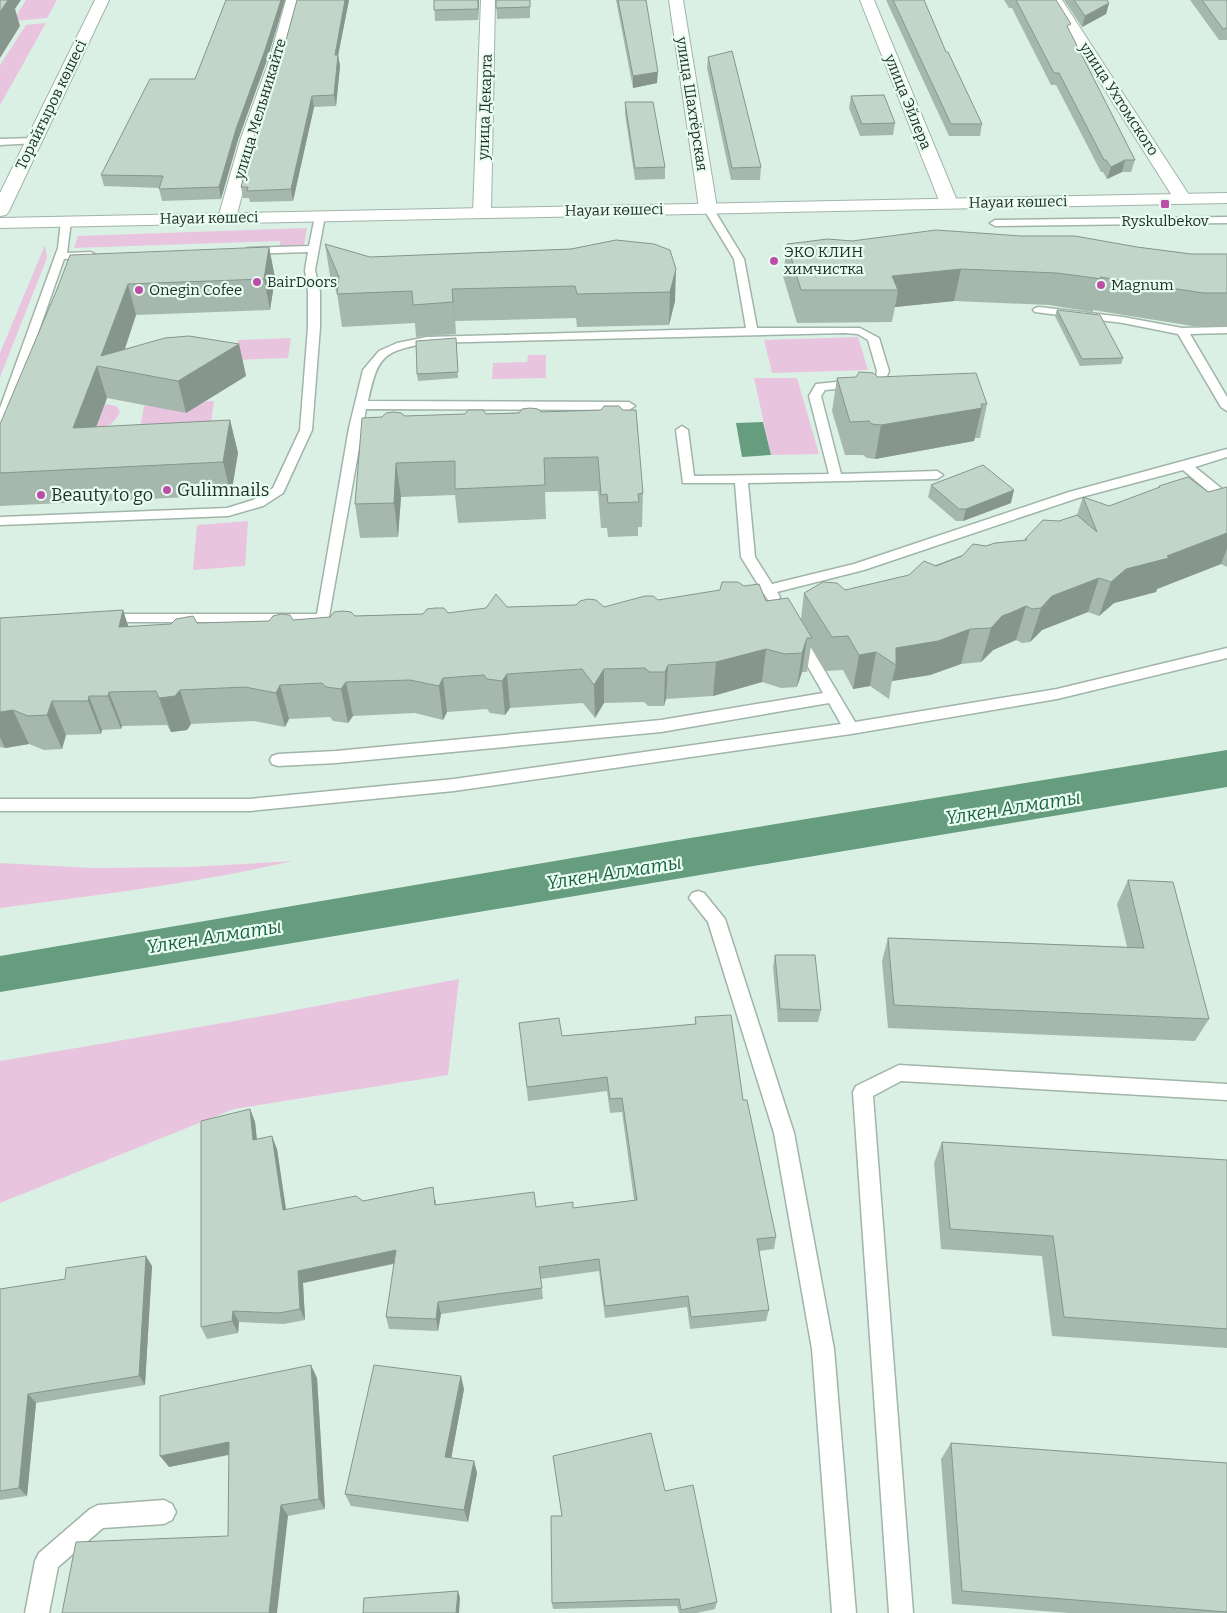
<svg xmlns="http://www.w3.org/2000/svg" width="1227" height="1613" viewBox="0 0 1227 1613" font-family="Bitter,serif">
<rect width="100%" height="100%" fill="#dbf0e4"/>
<path fill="#e9c4df" d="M 26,0 L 57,0 L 47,18 L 13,21 Z
M 46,23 L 0,105 L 0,65 L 26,25 Z
M 307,228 L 304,245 L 280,246 L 280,241 L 74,248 L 78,236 Z
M 45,245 L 47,258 L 0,377 L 0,353 Z
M 858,337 L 868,370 L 772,373 L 764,340 Z
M 291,338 L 288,358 L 235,360 L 238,340 Z
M 528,355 L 546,355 L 546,378 L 492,379 L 493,363 L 527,362 Z
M 754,378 L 797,378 L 819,454 L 771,455 Z
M 214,401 L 210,429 L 139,434 L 144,406 Z
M 105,404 L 116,406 L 120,411 C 116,423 107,427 95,431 Z
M 248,521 L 245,566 L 193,570 L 197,525 Z
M 293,861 C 196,883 98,895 0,908 L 0,863 L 91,868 L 189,867 Z
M 459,979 L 448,1075 L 234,1109 L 0,1203 L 0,1061 L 269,1015 Z"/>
<path fill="#669d7f" d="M 763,422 L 771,455 L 742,457 L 736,423 Z
M 1227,750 L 1227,787 L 0,992 L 0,956 L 672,841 Z"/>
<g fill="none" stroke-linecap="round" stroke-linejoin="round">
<defs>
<path id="service" d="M 34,138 L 37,139 L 37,143 L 0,145 L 0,139 Z
M 708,205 L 713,208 L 744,259 L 757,328 L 860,328 L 879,338 L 889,371 L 885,381 L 867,386 L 825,390 L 821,396 L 841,474 L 937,471 L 943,475 L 937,479 L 748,483 L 755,557 L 772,584 L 854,564 L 1069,492 L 1227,449 L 1227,457 L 1195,467 L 1227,493 L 1227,504 L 1222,503 L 1183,470 L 1078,498 L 864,570 L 777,592 L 780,597 L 778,600 L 768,600 L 764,594 L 740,599 L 735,597 L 733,594 L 735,591 L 759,586 L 741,557 L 735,483 L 683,483 L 676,430 L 682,426 L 688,430 L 694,476 L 829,474 L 809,396 L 816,384 L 867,379 L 876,376 L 877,371 L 868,340 L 858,334 L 844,333 L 427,343 C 381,352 378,357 368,401 L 629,402 L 635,406 L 629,410 L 366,409 L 328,622 L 99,622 L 97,619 L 99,616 L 104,614 L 317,614 L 349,428 L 363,370 L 379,351 L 397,343 L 427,337 L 746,328 L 734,259 L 703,208 Z
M 320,213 L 325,216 L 315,270 L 320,292 L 320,327 L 312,430 L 283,493 L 263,506 L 228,516 L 0,525 L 0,517 L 227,508 L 253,500 L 273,488 L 300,430 L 308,327 L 308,292 L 305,270 L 308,252 L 248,254 L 243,251 L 248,248 L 309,246 L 315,216 Z
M 1227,217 L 1227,223 L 995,226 L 990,223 L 995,220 Z
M 66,218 L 71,221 L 67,253 L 91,252 L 96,255 L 91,258 L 64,259 L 6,425 L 0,429 L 0,408 L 58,248 L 61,221 Z
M 1039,307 L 1123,317 L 1182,328 L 1227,327 L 1227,333 L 1190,334 L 1227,397 L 1227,411 L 1221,407 L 1178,334 L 1123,323 L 1035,312 L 1033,310 L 1035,308 Z
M 799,634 L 804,636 L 855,722 L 1057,689 L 1227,648 L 1227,658 L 1057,699 L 851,734 L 454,791 L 250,811 L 0,811 L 0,799 L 250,799 L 454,779 L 841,724 L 829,703 L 661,732 L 336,763 L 278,766 L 272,764 L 270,760 L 272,756 L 278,754 L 336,751 L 661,720 L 823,693 L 792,639 L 794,636 Z
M 698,891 L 704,893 L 725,919 L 794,1133 L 834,1349 L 856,1613 L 832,1613 L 812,1349 L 774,1133 L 708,922 L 689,898 L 692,893 Z
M 899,1065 L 1227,1084 L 1227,1100 L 901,1081 L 873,1096 L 913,1613 L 889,1613 L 853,1092 L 856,1086 Z
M 164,1500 L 172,1504 L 176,1512 L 172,1520 L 164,1524 L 103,1528 L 58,1567 L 49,1613 L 25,1613 L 35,1561 L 39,1553 L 90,1509 L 98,1505 Z"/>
<path id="minor" d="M 286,0 L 300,0 L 283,61 L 256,141 L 236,218 L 233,222 L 227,223 L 221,222 L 218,218 L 240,141 L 269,61 Z
M 481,0 L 495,0 L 491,213 L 488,217 L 482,218 L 476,217 L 473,213 Z
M 669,0 L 683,0 L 717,208 L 714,212 L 708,213 L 702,212 L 699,208 Z
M 860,0 L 874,0 L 958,203 L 955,207 L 949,208 L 943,207 L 940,203 Z
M 1048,0 L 1062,0 L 1191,198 L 1188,202 L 1182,203 L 1176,202 Z"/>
<path id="tertiary" d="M 95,0 L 109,0 L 9,211 L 6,215 L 0,216 L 0,193 Z
M 1227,193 L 1227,203 L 0,228 L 0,218 Z"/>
</defs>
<use href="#service" stroke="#a0b4a8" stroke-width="3"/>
<use href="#minor" stroke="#a0b4a8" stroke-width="2"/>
<use href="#tertiary" stroke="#a0b4a8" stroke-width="2"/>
<use href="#service" fill="#fff" fill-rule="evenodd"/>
<use href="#minor" fill="#fff" fill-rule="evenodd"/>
<use href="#tertiary" fill="#fff" fill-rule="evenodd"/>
</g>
<path fill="#a6b8ad" d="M 226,0 L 285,0 L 267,60 L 238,140 L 221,199 L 162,201 L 159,188 L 104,186 L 101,175 L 195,79 Z
M 297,0 L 349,0 L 338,55 L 340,66 L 336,106 L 314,107 L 293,201 L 250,202 L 249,198 L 243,198 L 241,187 L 283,51 Z
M 434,0 L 479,0 L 478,20 L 435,21 Z
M 496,0 L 530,0 L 530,18 L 497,19 Z
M 616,0 L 646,0 L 657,83 L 633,88 Z
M 886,0 L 924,0 L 946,52 L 982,124 L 980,136 L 949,136 Z
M 1004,0 L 1055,0 L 1069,30 L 1135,160 L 1131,172 L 1122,172 L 1107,179 L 1103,172 L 1101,172 L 1056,85 L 1051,85 L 1012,8 L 1009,8 Z
M 1064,0 L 1107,0 L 1109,3 L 1106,14 L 1082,27 Z
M 1190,0 L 1227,0 L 1227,40 L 1219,40 Z
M 708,57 L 761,167 L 760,180 L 731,180 L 707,68 Z
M 851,96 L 895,123 L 893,135 L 860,136 L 849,108 Z
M 625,102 L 665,167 L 665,179 L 635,180 L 625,114 Z
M 852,241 L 1137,247 L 1191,254 L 1227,254 L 1227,326 L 1192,326 L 1093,310 L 1093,312 L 1049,305 L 954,301 L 895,307 L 892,322 L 797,323 L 783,276 L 787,244 Z
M 325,244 L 370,257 L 571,249 L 654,244 L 675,301 L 669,325 L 577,327 L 576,318 L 455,321 L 456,334 L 416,337 L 415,323 L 342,327 L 337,293 L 330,276 Z
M 269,247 L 275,278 L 270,310 L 136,315 L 124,350 L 239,344 L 246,376 L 186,413 L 107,398 L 96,427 L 230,420 L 238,453 L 231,495 L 0,506 L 0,473 L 58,287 Z
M 1057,310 L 1123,358 L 1121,364 L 1080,366 L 1055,316 Z
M 456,338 L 458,378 L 418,381 L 417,374 Z
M 878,377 L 987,404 L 980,438 L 975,438 L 974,441 L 875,459 L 867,458 L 863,455 L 845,455 L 832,411 L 837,378 Z
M 541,412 L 643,493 L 642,527 L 638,527 L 638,536 L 608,537 L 607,528 L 601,528 L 598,491 L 545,492 L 546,519 L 458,523 L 455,495 L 401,497 L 398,537 L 360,538 L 355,504 L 405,416 Z
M 931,485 L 1011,503 L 963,521 L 956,521 L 928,497 Z
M 1159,486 L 1208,492 L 1227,487 L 1227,567 L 1221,564 L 1157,589 L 1156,592 L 1114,603 L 1099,616 L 1088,612 L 1042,630 L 1030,642 L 1022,643 L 1016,640 L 993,650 L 981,662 L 961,664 L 930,675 L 892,681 L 889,699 L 870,686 L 853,689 L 843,670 L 826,671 L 811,646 L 807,672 L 802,672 L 797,687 L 781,688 L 762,682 L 713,696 L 666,699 L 664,706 L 648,706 L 644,702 L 604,703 L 595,718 L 583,703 L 510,708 L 505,715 L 490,713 L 487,709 L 447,712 L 443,720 L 415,713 L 353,716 L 348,723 L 333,721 L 330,717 L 289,719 L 285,727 L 254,721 L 191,724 L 187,730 L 171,732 L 167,725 L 122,726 L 121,729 L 102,730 L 101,734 L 66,735 L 62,749 L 44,750 L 29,744 L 5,748 L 0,747 L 0,618 L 123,610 L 128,627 L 197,623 L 293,620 L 355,616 L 448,613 L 507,607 L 604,607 L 658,600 L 766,601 L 801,619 L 804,593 L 845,590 L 909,575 L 986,546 L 1025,540 L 1025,539 L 1059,521 L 1077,515 L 1083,497 L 1109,506 L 1158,488 Z
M 1128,880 L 1209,1019 L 1195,1041 L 888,1028 L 882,961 L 888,938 L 1127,947 L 1117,904 Z
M 775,955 L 821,1010 L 818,1022 L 778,1022 L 773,967 Z
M 695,1017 L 743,1100 L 776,1237 L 774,1249 L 759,1251 L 769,1310 L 766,1321 L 690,1329 L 687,1307 L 605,1318 L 599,1271 L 541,1279 L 543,1299 L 441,1314 L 438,1331 L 389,1329 L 386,1317 L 394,1264 L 303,1283 L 305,1320 L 284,1324 L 239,1322 L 238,1333 L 207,1339 L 201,1327 L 250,1109 L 255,1122 L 257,1139 L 277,1149 L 286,1210 L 363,1201 L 436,1200 L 436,1205 L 573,1208 L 634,1200 L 622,1112 L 610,1113 L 607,1091 L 528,1101 L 521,1037 L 562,1036 L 695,1025 Z
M 942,1142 L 1227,1160 L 1227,1348 L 1052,1336 L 1042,1256 L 941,1249 L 934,1163 Z
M 152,1266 L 145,1385 L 36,1403 L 27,1496 L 0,1500 L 0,1289 Z
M 317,1378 L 325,1509 L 288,1516 L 228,1536 L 229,1455 L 169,1467 Z
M 464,1389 L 451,1458 L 474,1461 L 477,1473 L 468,1522 L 351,1506 L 345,1494 Z
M 951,1443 L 1227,1463 L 1227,1613 L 1069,1613 L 952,1604 L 941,1459 Z
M 553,1456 L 665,1491 L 717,1602 L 715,1609 L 697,1613 L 679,1613 L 677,1606 L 553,1609 L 552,1603 L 562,1516 Z"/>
<path fill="#87968d" d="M 0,0 L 21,0 L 15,9 L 20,26 L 0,58 Z
M 281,0 L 285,0 L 267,60 L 238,140 L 221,199 L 219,187 L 236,129 Z
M 345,0 L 349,0 L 336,66 L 335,55 Z
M 478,0 L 479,0 L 478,20 Z
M 1109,3 L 1106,14 L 1082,27 L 1085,16 Z
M 338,55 L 340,66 L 336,106 L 334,95 Z
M 658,72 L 657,83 L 633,88 L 633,76 Z
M 312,96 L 314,107 L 293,201 L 291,189 Z
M 1125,160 L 1122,172 L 1107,179 L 1111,167 Z
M 269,247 L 275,278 L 270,310 L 264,279 Z
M 676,269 L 675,301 L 669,325 L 670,292 Z
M 961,269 L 954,301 L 895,307 L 898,290 L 892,276 Z
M 128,284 L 136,315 L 118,370 L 101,356 Z
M 452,289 L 455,321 L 456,334 L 453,302 Z
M 239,344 L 246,376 L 186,413 L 178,381 Z
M 97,366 L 107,398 L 84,460 L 73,428 Z
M 982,408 L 974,441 L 875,459 L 881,425 Z
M 230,420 L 238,453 L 231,495 L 223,462 Z
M 396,463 L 401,497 L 398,537 L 394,503 Z
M 1014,490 L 1011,503 L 963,521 L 966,509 Z
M 1227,533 L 1227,549 L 1221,564 L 1157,589 L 1156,592 L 1114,603 L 1099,616 L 1111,582 L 1126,569 L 1167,556 Z
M 1099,578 L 1088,612 L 1042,630 L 1030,642 L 1041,608 L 1052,596 Z
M 1026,606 L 1016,640 L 993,650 L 981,662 L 991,628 L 1002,616 Z
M 123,610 L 134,644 L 119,627 Z
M 970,629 L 961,664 L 930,675 L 892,681 L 896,665 L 896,648 Z
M 807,638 L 802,672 L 797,687 L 802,653 Z
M 766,649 L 762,682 L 713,696 L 716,662 Z
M 876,652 L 870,686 L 853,689 L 859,655 Z
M 668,665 L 666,699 L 664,706 L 665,672 Z
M 604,669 L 604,703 L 595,718 L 594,685 Z
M 507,674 L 510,708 L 505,715 L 502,681 Z
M 443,678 L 447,712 L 443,720 L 439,686 Z
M 346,682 L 353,716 L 348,723 L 341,689 Z
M 280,685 L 289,719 L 285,727 L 276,693 Z
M 180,690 L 191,724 L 187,730 L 171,732 L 159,698 Z
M 109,692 L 122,726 L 121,729 L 108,696 Z
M 89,696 L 102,730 L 101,734 L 88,701 Z
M 52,701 L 66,735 L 62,749 L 47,715 Z
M 13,710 L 29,744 L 5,748 L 0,737 L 0,712 Z
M 250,1109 L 255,1122 L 258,1153 L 253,1140 Z
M 272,1136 L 277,1149 L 288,1223 L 283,1210 Z
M 396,1250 L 400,1262 L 303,1283 L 305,1320 L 300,1309 L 298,1271 Z
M 146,1256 L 152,1266 L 145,1385 L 139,1376 Z
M 438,1302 L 441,1314 L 438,1331 L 436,1319 Z
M 233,1311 L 239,1322 L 238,1333 L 232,1321 Z
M 311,1365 L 317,1378 L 325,1509 L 319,1499 Z
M 461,1376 L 464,1389 L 449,1470 L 445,1457 Z
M 28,1394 L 36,1403 L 27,1496 L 19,1488 Z
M 229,1442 L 236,1453 L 169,1467 L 160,1456 Z
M 474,1461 L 477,1473 L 468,1522 L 464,1510 Z
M 281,1505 L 288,1516 L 277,1613 L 269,1613 Z
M 458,1591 L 460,1598 L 459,1613 L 456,1613 Z"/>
<path fill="#c1d6c9" stroke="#87968d" d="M 0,0 L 8,0 L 0,12 Z
M 226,0 L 281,0 L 265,50 L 236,129 L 219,187 L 159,189 L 163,176 L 101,175 L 150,79 L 195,79 Z
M 297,0 L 345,0 L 335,55 L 338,55 L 334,95 L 312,96 L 291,189 L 247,191 L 248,187 L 241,187 L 256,130 L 283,51 Z
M 434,0 L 478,0 L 478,9 L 434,10 Z
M 496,0 L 530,0 L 530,7 L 496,8 Z
M 618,0 L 646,0 L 658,72 L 633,76 Z
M 893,0 L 924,0 L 946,52 L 948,52 L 982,124 L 951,124 Z
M 1016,0 L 1056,0 L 1071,24 L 1067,26 L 1135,160 L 1125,160 L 1111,167 L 1106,160 L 1104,160 L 1059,73 L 1054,73 Z
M 1074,0 L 1107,0 L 1109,3 L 1085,16 Z
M 1202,0 L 1227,0 L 1227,28 L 1223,29 Z
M 732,51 L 761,167 L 732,168 L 708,57 Z
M 884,95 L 895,123 L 862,124 L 851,96 Z
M 625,102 L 653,102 L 665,167 L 635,168 Z
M 936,230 L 1021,236 L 1075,236 L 1137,247 L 1191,254 L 1227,254 L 1227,293 L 1203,293 L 1100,277 L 1102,279 L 1057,273 L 961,269 L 892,276 L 898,290 L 801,290 L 787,244 L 828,239 L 852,241 Z
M 616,240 L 654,244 L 670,250 L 676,269 L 670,292 L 577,294 L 575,286 L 452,289 L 453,302 L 413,305 L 412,291 L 337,294 L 339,277 L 325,244 L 370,257 L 571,249 Z
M 269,247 L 264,279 L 128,284 L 101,356 L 165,338 L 189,336 L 239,344 L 178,381 L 97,366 L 73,428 L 230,420 L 223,462 L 0,473 L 0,424 L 58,287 L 70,255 Z
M 1057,310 L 1100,315 L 1123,358 L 1082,359 Z
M 456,338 L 458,372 L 417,374 L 416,341 Z
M 859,372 L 873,373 L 878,377 L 976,373 L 987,404 L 981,404 L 982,408 L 881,425 L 872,424 L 869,421 L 850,422 L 837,378 L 856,377 Z
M 604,406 L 619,406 L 623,410 L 636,410 L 643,493 L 638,494 L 639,502 L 608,503 L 607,494 L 601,495 L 598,457 L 544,458 L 545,485 L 455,489 L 455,461 L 396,463 L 394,503 L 355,504 L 362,418 L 382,417 L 386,413 L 394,412 L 401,413 L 405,416 L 465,414 L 468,410 L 483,410 L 486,414 L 519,413 L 522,409 L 530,408 L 538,409 L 541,412 L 601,410 Z
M 983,465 L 1014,490 L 966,509 L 959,509 L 931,485 Z
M 1188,477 L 1208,492 L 1227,487 L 1227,533 L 1167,556 L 1169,558 L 1126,569 L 1111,582 L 1099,578 L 1052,596 L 1041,608 L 1032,609 L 1026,606 L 1010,613 L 1002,616 L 991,628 L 970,629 L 938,641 L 896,648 L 896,665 L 876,652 L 859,655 L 848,636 L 832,637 L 804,593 L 823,582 L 837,583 L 845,590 L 909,575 L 924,561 L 936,566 L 962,556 L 973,544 L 986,546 L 995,543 L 1027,540 L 1025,539 L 1043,520 L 1059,521 L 1077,515 L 1097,532 L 1083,497 L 1109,506 L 1160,487 L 1159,486 Z
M 722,582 L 738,582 L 744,586 L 759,584 L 766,601 L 788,598 L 812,638 L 807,638 L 802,653 L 785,654 L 766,649 L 716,662 L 668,665 L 665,672 L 649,672 L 645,668 L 604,669 L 594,685 L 582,669 L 507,674 L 502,681 L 487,679 L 484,675 L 443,678 L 439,686 L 410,680 L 346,682 L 341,689 L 326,687 L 322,683 L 280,685 L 276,693 L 245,687 L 180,690 L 175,696 L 159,698 L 156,691 L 109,692 L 108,696 L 89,696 L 88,701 L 52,701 L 47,715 L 28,716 L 13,710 L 0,712 L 0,618 L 123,610 L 119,627 L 171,624 L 176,619 L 193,616 L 197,623 L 269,621 L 273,616 L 281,614 L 290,615 L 293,620 L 330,617 L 334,612 L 343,611 L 351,612 L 355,616 L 423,614 L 427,609 L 435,608 L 444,608 L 448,613 L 486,608 L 496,594 L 507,607 L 576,605 L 580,601 L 588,599 L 596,600 L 604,607 L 645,596 L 653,596 L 658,600 L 720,590 Z
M 1128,880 L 1173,882 L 1209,1019 L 894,1005 L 888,938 L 1144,948 Z
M 775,955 L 815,955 L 821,1010 L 780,1009 Z
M 731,1015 L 743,1100 L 747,1100 L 776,1237 L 757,1239 L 769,1310 L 691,1317 L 688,1296 L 605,1306 L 599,1259 L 539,1267 L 542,1288 L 438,1302 L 436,1319 L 386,1317 L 396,1250 L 298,1271 L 300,1309 L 279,1313 L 233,1311 L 232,1321 L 201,1327 L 201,1121 L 250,1109 L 253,1140 L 272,1136 L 283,1210 L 356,1196 L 363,1201 L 433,1187 L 435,1205 L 534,1192 L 536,1207 L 573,1202 L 573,1208 L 637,1200 L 622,1098 L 610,1099 L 607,1077 L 527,1087 L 519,1023 L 559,1018 L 562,1036 L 696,1024 L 695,1017 Z
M 942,1142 L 1227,1160 L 1227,1329 L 1064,1317 L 1053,1236 L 950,1229 Z
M 146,1256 L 139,1376 L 28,1394 L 19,1488 L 0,1491 L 0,1289 L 65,1279 L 66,1268 Z
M 311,1365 L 319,1499 L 281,1505 L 269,1613 L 62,1613 L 76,1542 L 228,1536 L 229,1442 L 160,1456 L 160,1396 Z
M 374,1365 L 461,1376 L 445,1457 L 474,1461 L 464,1510 L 345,1494 Z
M 651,1433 L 665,1491 L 693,1485 L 717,1602 L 681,1610 L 679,1599 L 552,1603 L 551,1516 L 562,1516 L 553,1456 Z
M 951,1443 L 1227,1463 L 1227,1612 L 962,1591 Z
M 458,1591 L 456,1613 L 363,1613 L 364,1598 Z"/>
<g fill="#be4da8" stroke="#e8fdf1" stroke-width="2">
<rect x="1160" y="199" width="10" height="10" rx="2.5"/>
<circle cx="774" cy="261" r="5"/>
<circle cx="257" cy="282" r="5"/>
<circle cx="1101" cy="285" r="5"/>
<circle cx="139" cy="290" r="5"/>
<circle cx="167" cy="490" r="5"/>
<circle cx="41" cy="495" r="5"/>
</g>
<g text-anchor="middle" stroke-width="4.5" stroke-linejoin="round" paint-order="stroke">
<g font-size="15" fill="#272f2a" stroke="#e8fdf1">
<text transform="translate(1119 99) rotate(57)" y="5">улица Ухтомского</text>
<text transform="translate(908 102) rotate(68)" y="5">улица Эйлера</text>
<text transform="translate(692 104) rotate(81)" y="5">улица Шахтёрская</text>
<text transform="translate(51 105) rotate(-64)" y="5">Торайғыров көшесі</text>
<text transform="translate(485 107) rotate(-88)" y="5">улица Декарта</text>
<text transform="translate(260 109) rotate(-73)" y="5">улица Мельникайте</text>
<text transform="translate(1018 202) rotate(-1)" y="5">Науаи көшесі</text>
<text transform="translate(614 210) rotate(-1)" y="5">Науаи көшесі</text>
<text transform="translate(209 218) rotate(-1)" y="5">Науаи көшесі</text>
</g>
<g font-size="15" fill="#272f2a" stroke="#e8fdf1" text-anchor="start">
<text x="1165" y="226" text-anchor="middle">Ryskulbekov</text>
<text x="784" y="257">ЭКО КЛИН<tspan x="784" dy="17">химчистка</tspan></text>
<text x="267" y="287">BairDoors</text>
<text x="1111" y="290">Magnum</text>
<text x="149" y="295">Onegin Cofee</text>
</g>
<g font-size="18" fill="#272f2a" stroke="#e8fdf1" text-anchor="start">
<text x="177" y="496">Gulimnails</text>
<text x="51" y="501">Beauty to go</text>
</g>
<g font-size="19" font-style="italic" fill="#1f6042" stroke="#e8fdf1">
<text transform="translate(1013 807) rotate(-9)" y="7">Үлкен Алматы</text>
<text transform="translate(614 872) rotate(-9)" y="7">Үлкен Алматы</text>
<text transform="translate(214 936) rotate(-9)" y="7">Үлкен Алматы</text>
</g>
</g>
</svg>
